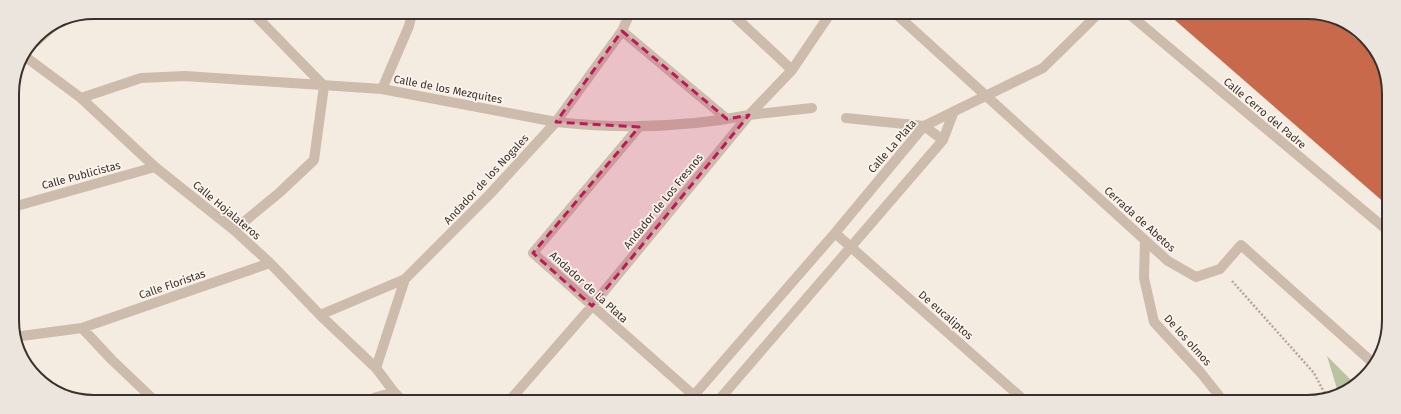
<svg xmlns="http://www.w3.org/2000/svg" width="1401" height="414" viewBox="0 0 1401 414" font-family="'Fira Sans',sans-serif">
<rect width="100%" height="100%" fill="#f4ebe1"/>
<path fill="#b8c4a0" d="M 1327,356 L 1356,385 L 1338,392 Z"/>
<path fill="#c8694b" d="M 1168,14 L 1328,15 L 1374,54 L 1387,78 L 1387,205 Z"/>
<g fill="none" stroke-linecap="round" stroke-linejoin="round">
<path stroke="#b9a596" stroke-width="2.5" stroke-dasharray="2 2" stroke-linecap="butt" d="M 1232,281 L 1314,373 L 1326,396"/>
<path stroke="#cdbbac" stroke-width="10" d="M 749,115 L 812,108
M 846,118 L 924,126
M 1145,241 L 1144,278 L 1154,322 L 1201,373 L 1224,402"/>
<path stroke="#cdbbac" stroke-width="10" d="M 731,13 L 792,70
M 896,14 L 1168,261 L 1196,277 L 1220,269 L 1241,245 L 1372,362
M 1129,14 L 1387,230
M 622,31 L 727,119
M 25,51 L 58,22
M 23,55 L 81,98 L 155,167 L 234,230 L 270,263 L 320,315 L 376,368 L 394,392 L 402,400
M 382,89 L 409,26 L 412,13
M 81,98 L 141,78 L 185,76 L 382,89 L 556,122 C 621,129 684,128 749,115
M 924,126 L 943,140
M 639,127 L 533,253 L 700,401
M 13,207 L 155,167
M 234,230 L 279,193 L 314,160 L 324,86 L 252,12
M 835,233 L 1025,401
M 320,315 L 405,279 L 490,194 L 556,122 L 622,31 L 630,13
M 82,328 L 270,263
M 14,337 L 82,328 L 112,360 L 153,399
M 376,368 L 405,279
M 367,400 L 394,392
M 510,400 L 592,306 L 749,115 L 792,70 L 830,14
M 689,401 L 835,233 L 924,126 L 1043,68 L 1098,14
M 718,401 L 943,140 L 954,111"/>
</g>
<path fill="#c2185b" fill-opacity="0.2" stroke="#c2185b" stroke-width="3" stroke-dasharray="8 5" stroke-linejoin="round" d="M 622,31 L 727,119 L 749,115 L 592,306 L 533,253 L 639,127 L 556,122 Z"/>
<g text-anchor="middle" stroke-width="3.5" stroke-linejoin="round" paint-order="stroke">
<g font-size="11" fill="#3b302b" stroke="#fbf5ee">
<text transform="translate(448 89) rotate(11)" y="4">Calle de los Mezquites</text>
<text transform="translate(1265 113) rotate(40)" y="4">Calle Cerro del Padre</text>
<text transform="translate(892 146) rotate(-49)" y="4">Calle La Plata</text>
<text transform="translate(81 175) rotate(-15)" y="4">Calle Publicistas</text>
<text transform="translate(486 179) rotate(-47)" y="4">Andador de los Nogales</text>
<text transform="translate(663 201) rotate(-51)" y="4">Andador de Los Fresnos</text>
<text transform="translate(227 210) rotate(40)" y="4">Calle Hojalateros</text>
<text transform="translate(1140 219) rotate(42)" y="4">Cerrada de Abetos</text>
<text transform="translate(172 284) rotate(-19)" y="4">Calle Floristas</text>
<text transform="translate(589 287) rotate(42)" y="4">Andador de La Plata</text>
<text transform="translate(946 315) rotate(41)" y="4">De eucaliptos</text>
<text transform="translate(1188 340) rotate(48)" y="4">De los olmos</text>
</g>
</g>
<path d="M0 0H1401V414H0ZM94 19H1307A75 75 0 0 1 1382 94V320A75 75 0 0 1 1307 395H94A75 75 0 0 1 19 320V94A75 75 0 0 1 94 19Z" fill="#ece5de" fill-rule="evenodd"/>
<path fill="none" stroke="#3b302b" stroke-width="2" d="M94 19H1307A75 75 0 0 1 1382 94V320A75 75 0 0 1 1307 395H94A75 75 0 0 1 19 320V94A75 75 0 0 1 94 19Z"/>
</svg>
